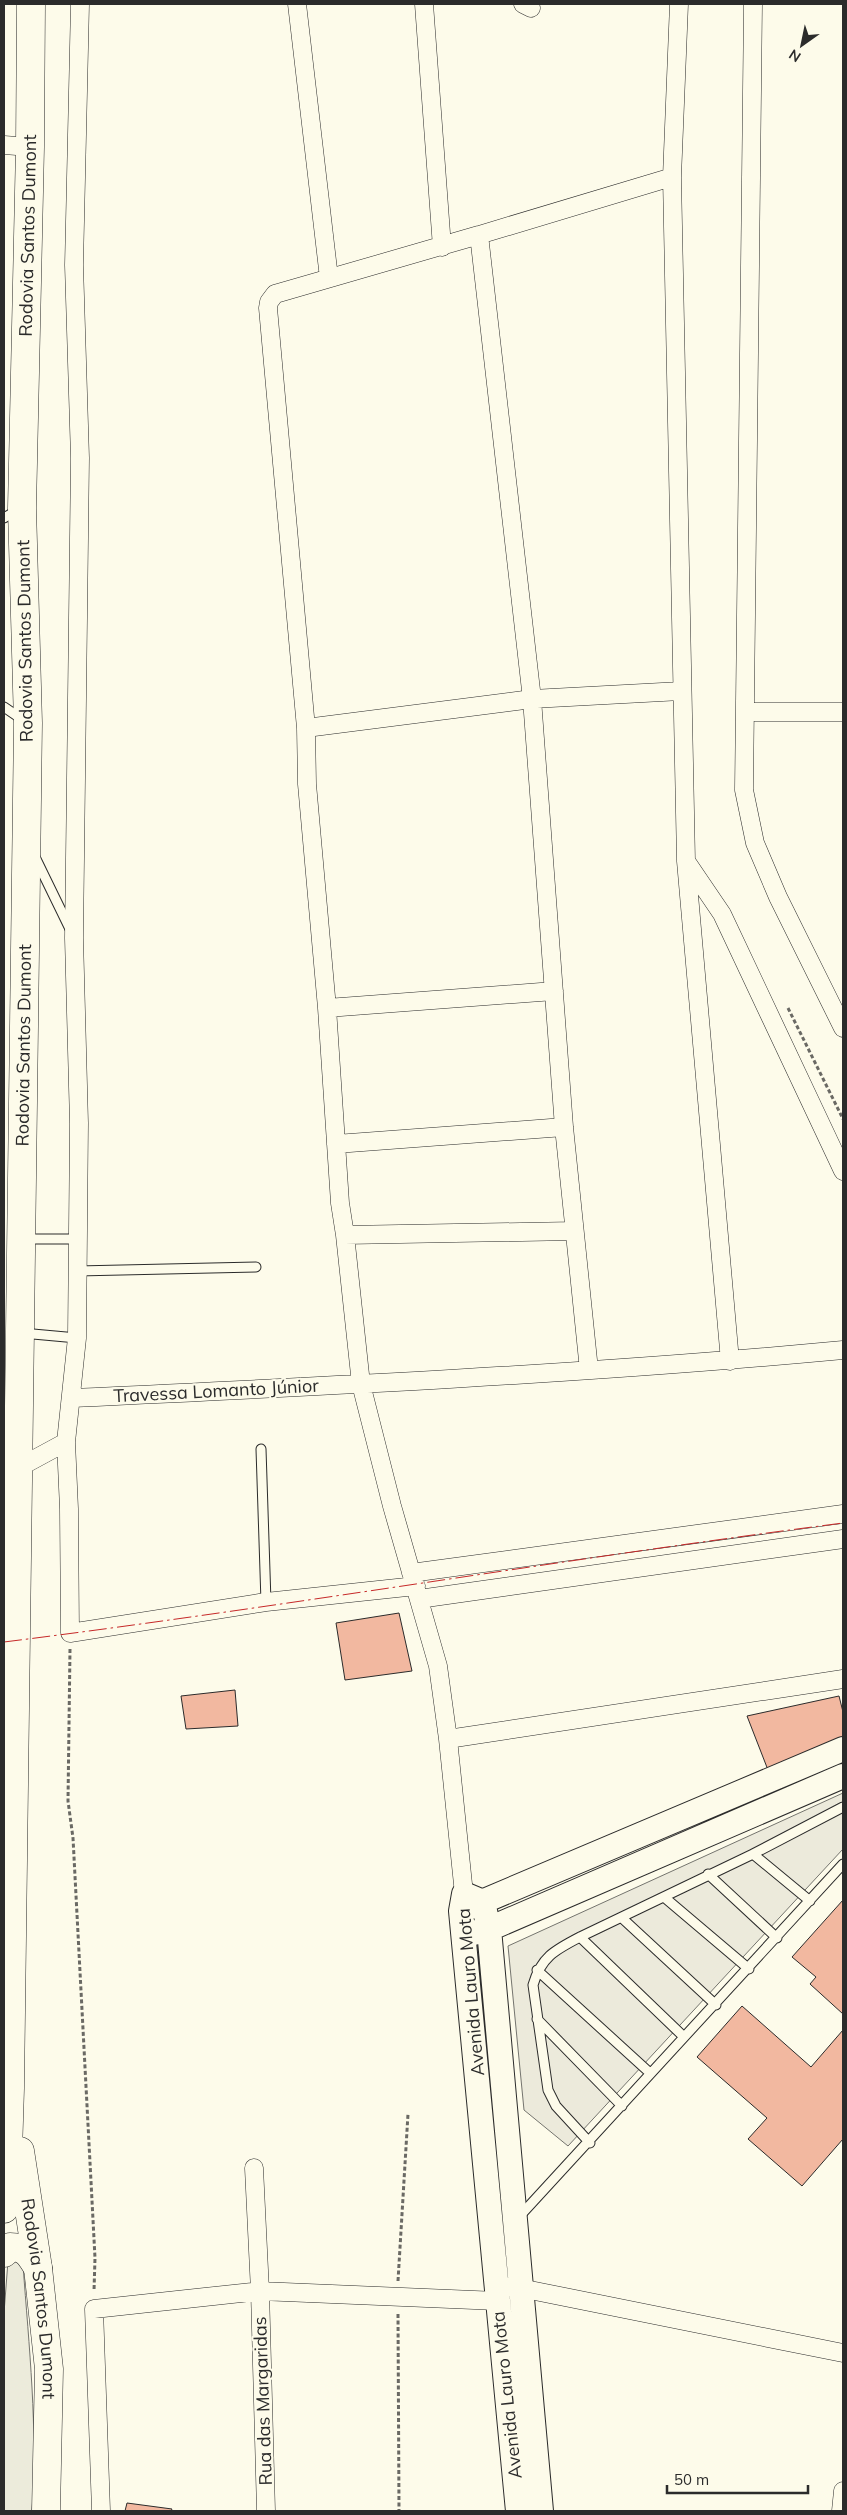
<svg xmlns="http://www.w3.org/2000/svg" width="847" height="2515" viewBox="0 0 847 2515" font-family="Mulish,sans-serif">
<rect width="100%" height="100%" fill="#fdfbea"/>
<path fill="#ecebdb" stroke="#74746e" d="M 16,2258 L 23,2265 C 29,2346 38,2430 32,2511 L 4,2511 L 4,2313 L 8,2261 Z"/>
<path fill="#eceadb" stroke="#74746e" d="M 843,1793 L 843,1849 L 568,2146 L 524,2110 L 508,1946 Z"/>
<path fill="#f2b8a0" stroke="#2b2b2b" d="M 399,1613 L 412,1671 L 345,1680 L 336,1623 Z
M 235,1690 L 238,1726 L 186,1729 L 181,1696 Z
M 839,1696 L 843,1712 L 843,1741 L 768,1770 L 747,1716 Z
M 843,1900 L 843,2014 L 810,1984 L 816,1977 L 792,1957 Z
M 742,2006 L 811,2067 L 843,2030 L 843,2139 L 802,2186 L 748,2139 L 767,2118 L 697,2057 Z
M 127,2503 L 172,2509 L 171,2511 L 125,2511 Z"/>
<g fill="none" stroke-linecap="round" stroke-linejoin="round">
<defs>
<path id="lane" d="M 4,518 L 19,509
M 4,707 L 23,720
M 35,857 L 71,931
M 25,1239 L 77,1239
M 77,1271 L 256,1267
M 22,1333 L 77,1338
M 261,1449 L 266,1602
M 753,1854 L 810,1901
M 708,1874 L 777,1938
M 664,1897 L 749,1969
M 622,1918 L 716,2005
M 580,1937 L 684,2037
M 537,1970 L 650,2073
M 537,2019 L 622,2106
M 590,2143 L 556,2106 L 548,2090 L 533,1985 C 541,1957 555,1950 580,1937 L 753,1854 L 843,1807
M 518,2218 L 843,1864"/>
<path id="street" d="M 80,4 L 74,265 L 80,458 L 74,938 L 79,1123 L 77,1338 L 66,1442 L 69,1509 L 70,1633 L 266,1602 L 416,1586
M 297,4 L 329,278
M 424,4 L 442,247
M 523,4 L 531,8
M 679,4 L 672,177 L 686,861 L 730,1361
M 753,4 L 744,790 L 755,843 L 778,897 L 843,1028
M 4,145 L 30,147
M 746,712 L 843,712
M 306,728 L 532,699 L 681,691
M 686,861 L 722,914 L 843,1171
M 327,1008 L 554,991
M 336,1144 L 564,1127
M 345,1235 L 574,1231
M 589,1370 L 564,1127 L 532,699 L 479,235 L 672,177
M 71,1398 C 329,1386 586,1374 843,1350
M 18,1468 L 66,1442
M 411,1573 L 843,1514
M 419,1599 L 843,1539
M 448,1739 L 843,1679
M 464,1894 L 448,1739 L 438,1666 L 392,1506 L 361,1384 L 345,1235 L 340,1203 L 327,1008 L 307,784 L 306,728 L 268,308 L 269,302 L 275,294 L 479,235
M 254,2168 L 260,2291 L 266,2511
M 497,2286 L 520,2288 L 843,2353
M 101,2511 L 94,2309 L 260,2291 L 498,2301
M 841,2511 L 843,2491"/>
<path id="secondary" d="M 470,1907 L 843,1749
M 473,1933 L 489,1929 L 843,1776
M 518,2511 L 461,1911 L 464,1894 L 483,1902 L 489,1929 L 541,2511"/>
<g id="highway">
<path id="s1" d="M 20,2151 L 38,2268 L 49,2369 L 46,2511"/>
<path id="s2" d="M 4,2209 L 7,2184 L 10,2088 L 28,723 L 22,508 L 30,147 L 31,4"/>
<path d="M 4,2253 L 10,2247 C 26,2247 30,2255 38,2268"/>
</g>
</defs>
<use href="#lane" stroke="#2b2b2b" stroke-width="11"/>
<use href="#street" stroke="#2b2b2b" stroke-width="19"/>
<use href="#secondary" stroke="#2b2b2b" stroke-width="26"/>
<use href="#highway" stroke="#2b2b2b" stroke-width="29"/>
<path stroke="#6a6964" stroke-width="3" stroke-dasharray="4 2.5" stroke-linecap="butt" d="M 788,1008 L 843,1119
M 70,1649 L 68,1801 L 73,1838 L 95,2258 L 94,2291
M 398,2281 L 408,2114
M 398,2314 L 399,2511"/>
<use href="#lane" stroke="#fdfbea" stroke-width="9"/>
<use href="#street" stroke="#fdfbea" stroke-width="18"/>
<use href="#secondary" stroke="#fdfbea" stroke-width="24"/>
<use href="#highway" stroke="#fdfbea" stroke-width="28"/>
<path stroke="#c62828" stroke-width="1" stroke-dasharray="18 4 2.5 4" stroke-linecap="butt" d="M 4,1642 C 284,1607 563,1559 843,1523"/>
</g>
<g text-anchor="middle" stroke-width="4" stroke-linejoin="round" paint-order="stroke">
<g font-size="18" fill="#2b2b2b" stroke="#fdfbea">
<text dy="6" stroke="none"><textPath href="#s2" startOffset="1974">Rodovia Santos Dumont</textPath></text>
<text transform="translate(25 641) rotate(-91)" y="6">Rodovia Santos Dumont</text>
<text dy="6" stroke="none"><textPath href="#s2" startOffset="1164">Rodovia Santos Dumont</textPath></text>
<text transform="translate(216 1391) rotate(-3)" y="6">Travessa Lomanto Júnior</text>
<text transform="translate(471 1992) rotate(-95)" y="6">Avenida Lauro Mota</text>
<text dy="6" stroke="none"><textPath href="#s1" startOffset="149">Rodovia Santos Dumont</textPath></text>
<text transform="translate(507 2395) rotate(-96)" y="6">Avenida Lauro Mota</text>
<text transform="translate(263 2401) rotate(-92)" y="6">Rua das Margaridas</text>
</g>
</g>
<rect width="847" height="2515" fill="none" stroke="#2b2b2b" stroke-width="10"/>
<g transform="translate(802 45) rotate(213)" stroke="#fdfbea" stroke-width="4" paint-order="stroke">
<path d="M0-4L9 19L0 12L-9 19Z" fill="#2b2b2b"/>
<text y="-8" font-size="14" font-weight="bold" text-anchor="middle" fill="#2b2b2b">N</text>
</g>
<path d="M667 2485v8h141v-8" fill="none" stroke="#2b2b2b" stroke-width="2.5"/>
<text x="674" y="2485" font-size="15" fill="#2b2b2b" stroke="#fdfbea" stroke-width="4" paint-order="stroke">50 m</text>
</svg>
